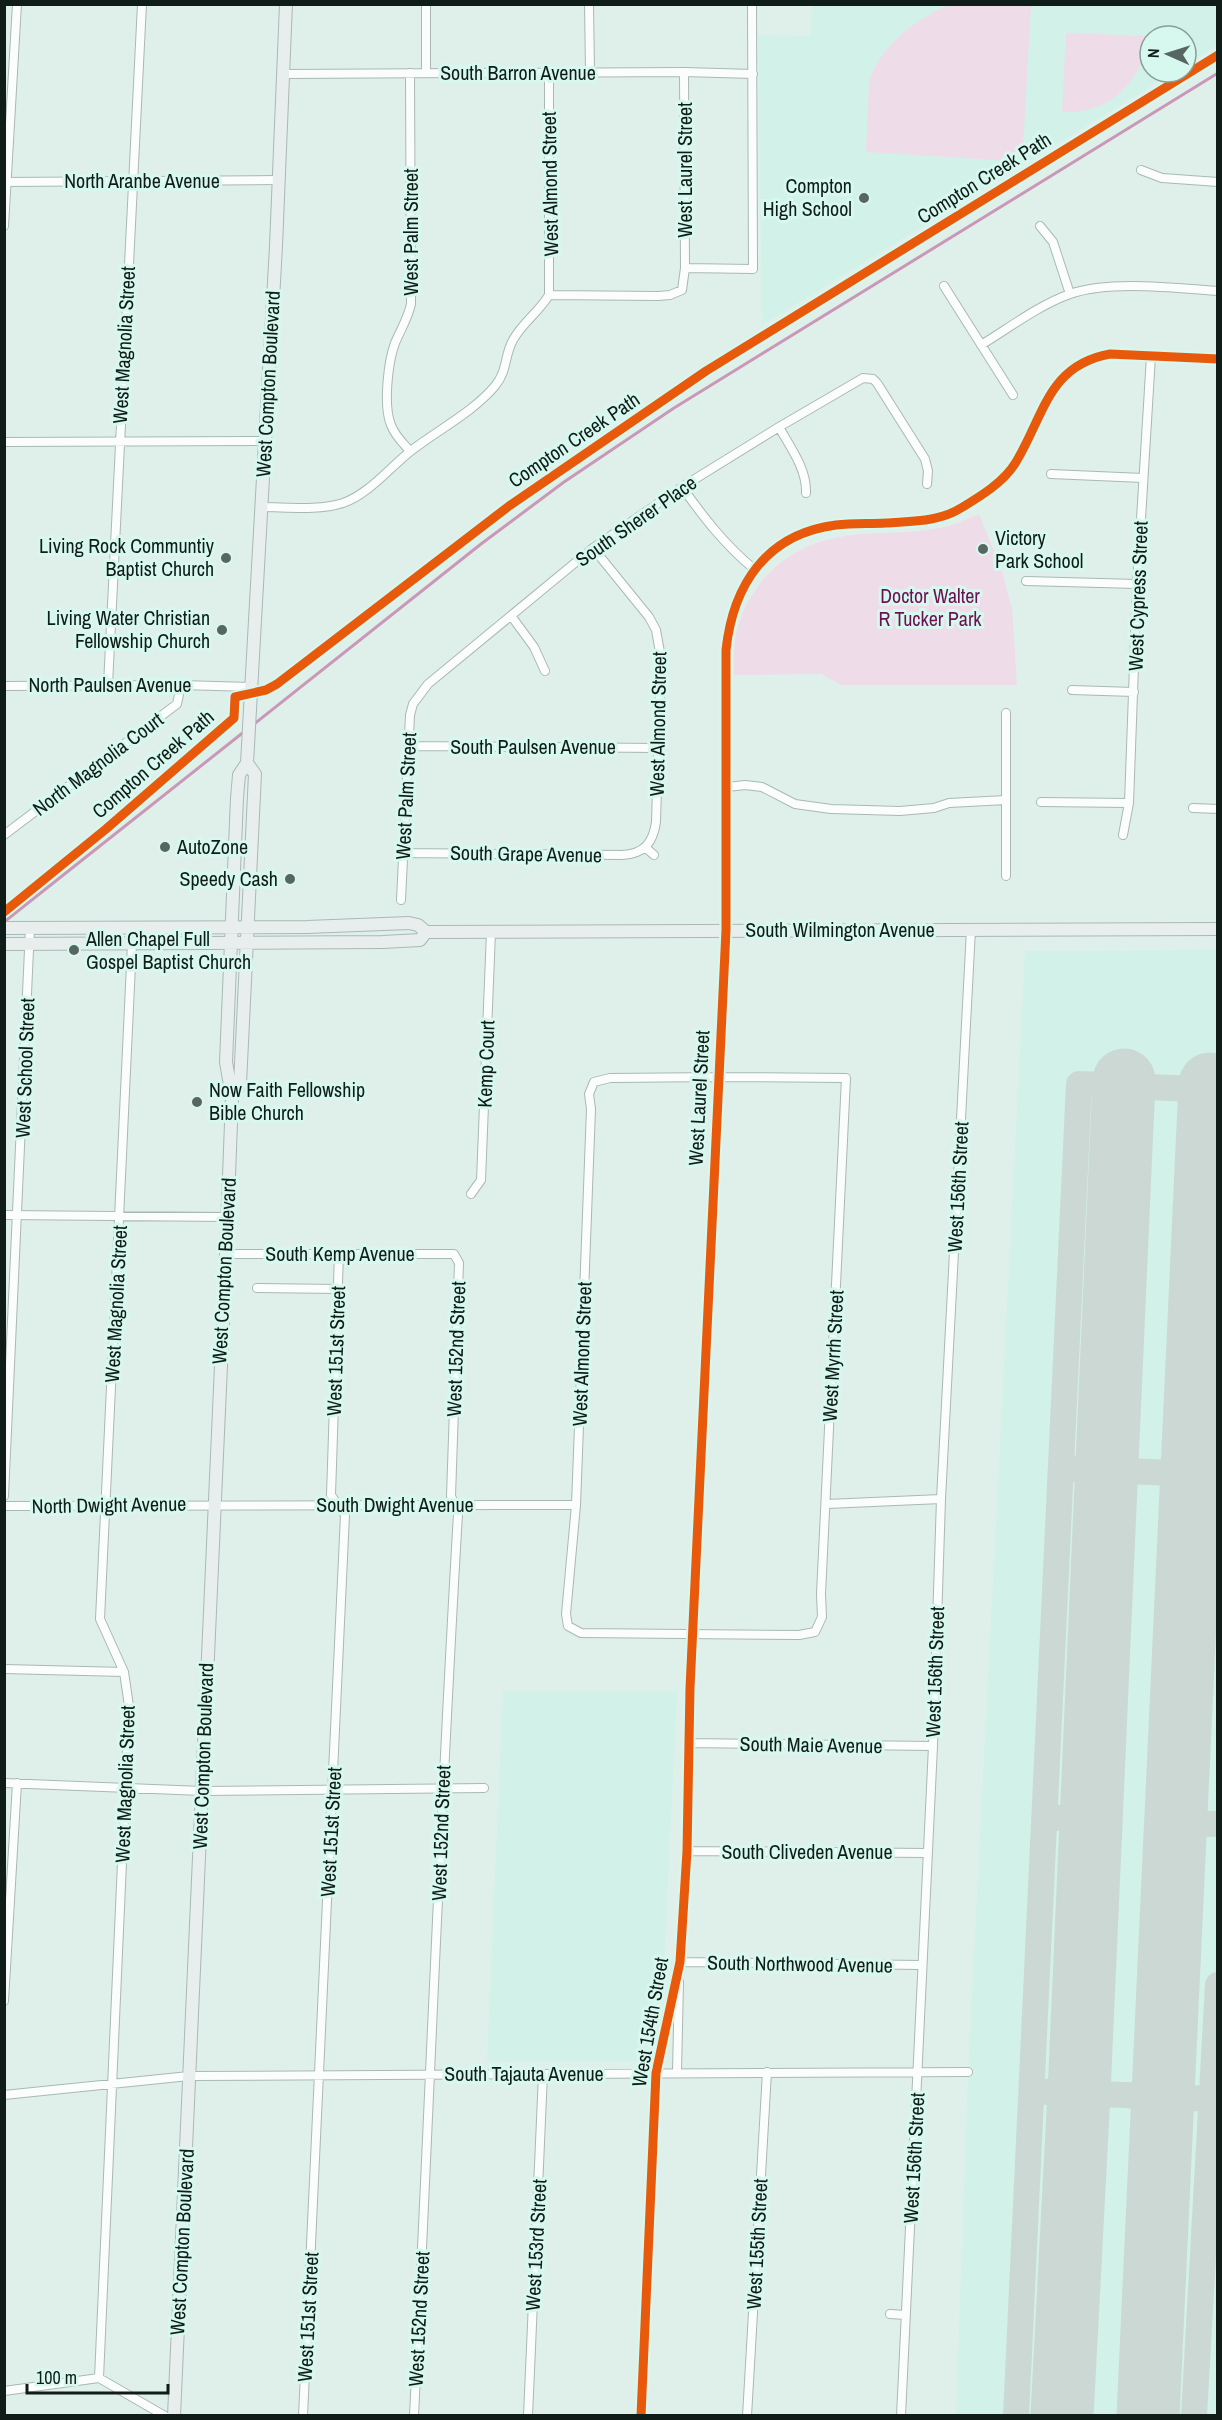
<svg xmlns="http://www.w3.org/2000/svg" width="1222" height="2420" viewBox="0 0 1222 2420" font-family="'Archivo Narrow',sans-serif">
<rect width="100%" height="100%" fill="#dff0eb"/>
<path fill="#d2f1e8" d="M 812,5 L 1217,5 L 1217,45 L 1186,64 L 1186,36 L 1150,36 L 1150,72 L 1174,72 L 762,325 L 758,35 L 811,36 Z
M 1217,950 L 1217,2415 L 956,2416 L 968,2072 L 1025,951 Z
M 503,1691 L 677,1691 L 664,1964 L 661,1988 L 643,2056 L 639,2061 L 487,2062 Z"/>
<path fill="#eedde8" d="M 949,5 L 1031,5 L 1023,148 L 1010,161 L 866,152 L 869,82 C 880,46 915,19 949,5 Z
M 1066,33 L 1147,36 C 1144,82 1108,115 1062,112 Z
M 979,514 L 1003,574 L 1012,609 L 1017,685 L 841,685 L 821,674 L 734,675 C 734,662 733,646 736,634 C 748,584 785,548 835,538 C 869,530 905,535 940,528 C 953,526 966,519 979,514 Z"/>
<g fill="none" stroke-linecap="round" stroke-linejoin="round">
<path stroke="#ca98b7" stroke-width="3" d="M 253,725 L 481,544 L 564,482 L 674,408 L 1218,73
M 4,922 L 245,731"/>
<path stroke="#ccd8d4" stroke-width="26" d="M 1061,1468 L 1218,1475
M 1046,1817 L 1091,1819
M 1177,1823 L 1218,1824
M 1033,2091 L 1212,2099
M 1016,2416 L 1079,1084 L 1218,1090
M 1194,2416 L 1218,1985"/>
<path stroke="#ccd8d4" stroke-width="63" d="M 1062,2416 L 1079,2093 L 1124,1080
M 1148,2416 L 1210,1084"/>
<defs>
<path id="minor" d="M 426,4 L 426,73
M 589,4 L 590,72
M 410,73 L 411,304 C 408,318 401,329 395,343 C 388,362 383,406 391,425 C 395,436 403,443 410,451
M 283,74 L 684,72 L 753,74
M 1141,170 L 1162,178 L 1218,182
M 4,182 L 279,180
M 4,226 L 17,4
M 1040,226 L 1053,242 L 1070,294
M 685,268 L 753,269 L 752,4
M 944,286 L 1013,395
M 549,295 L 658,296 L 670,295 L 682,290 L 685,268 L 684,72
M 981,345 C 1009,328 1039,305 1070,294 C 1110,280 1175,288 1218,291
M 779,427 C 790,447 807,469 806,493
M 4,442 L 265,441
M 1051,474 L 1143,478
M 682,487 C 704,518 725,545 754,569
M 261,507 C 287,507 318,511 343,503 C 369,494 390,467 412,450 C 438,430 473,412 495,386 C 508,370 504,356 513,340 C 522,323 539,312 549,295 L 549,73
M 1026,581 L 1137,584
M 512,617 L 534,647 L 545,671
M 108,685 L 142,4
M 4,686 L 181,685 L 251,687
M 1072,690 L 1134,692
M 408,746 L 658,748
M 727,787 L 745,785 L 762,787 L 795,804 L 831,809 L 900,811 L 934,808 L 949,803 L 1006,800
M 1041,802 L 1129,803
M 1193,808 L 1218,809
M 4,835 L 177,704 L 181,685
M 1123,835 L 1129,803 L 1137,584 L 1151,356
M 646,848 L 654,855
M 404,853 L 622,855 C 644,854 653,843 656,822 L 661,658 L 656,630 L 649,617 L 593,548
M 1006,876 L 1006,713
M 401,900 L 410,715 L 413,704 L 428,684 L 593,548 L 682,487 L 779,427 L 863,378 L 873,379 L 877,383 L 925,459 L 928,471 L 927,484
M 718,1077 L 846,1078 L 821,1594 L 822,1617 L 815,1632 L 799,1635 L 581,1633 L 568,1626 L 566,1614 L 576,1505 L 591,1109 L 589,1094 L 594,1082 L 610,1078 Z
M 471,1194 L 481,1180 L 491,932
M 4,1215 L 227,1217
M 226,1254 L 454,1254 L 459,1263 L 451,1496 L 458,1514 C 440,1815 429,2115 414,2416
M 257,1288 L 338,1289
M 4,1496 L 30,928
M 827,1504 L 941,1499
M 4,1506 L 576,1505
M 4,1669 L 124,1672
M 690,1743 L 933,1746
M 4,1783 L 202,1791 L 484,1788
M 687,1851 L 927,1853
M 680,1966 L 680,1962 L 921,1965
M 4,2001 L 17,1783
M 677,2072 L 679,1982
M 4,2095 L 189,2076 L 968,2072
M 890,2314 L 906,2315
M 99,2378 L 129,1706 L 124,1672 L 100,1619 L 132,944
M 4,2391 L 99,2378 L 165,2416
M 303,2416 L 345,1515 L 331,1495 L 339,1253
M 528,2416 L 543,2074
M 641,2416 L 656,2073 L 680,1962 L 687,1851 L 690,1688 L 726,930 L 726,650 C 733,585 766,534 836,525 C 853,523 870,524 886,523 C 911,521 939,522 961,508 C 981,496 1004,482 1016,462 C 1044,416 1048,365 1110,354 L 1218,359
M 747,2416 L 767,2072
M 901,2416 L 933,1746 L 941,1499 L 971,929"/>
<path id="secondary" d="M 4,928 L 307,927 L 409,923 L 418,925 L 426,932 L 1218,929
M 4,944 L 383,942 L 420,940 L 426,932
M 232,1097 L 240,1084 L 255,774 L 247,763
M 174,2416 L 226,1254 L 232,1097 L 226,1062 L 237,798 L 239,775 L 247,763 L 276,246 L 286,4"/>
</defs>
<use href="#minor" stroke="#aab8b4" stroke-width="10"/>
<use href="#secondary" stroke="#aab8b4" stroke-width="14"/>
<use href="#minor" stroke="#fafdfc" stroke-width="8"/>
<use href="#secondary" stroke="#e7eeed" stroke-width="12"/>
<defs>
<path id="cycleway" d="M 4,912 L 106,829 L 234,718 L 235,697 L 266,690 L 277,684 L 509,506 L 706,371 L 1218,55
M 641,2416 L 656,2073 L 680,1962 L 687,1851 L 690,1688 L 726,930 L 726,650 C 733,585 766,534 836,525 C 853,523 870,524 886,523 C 911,521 939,522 961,508 C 981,496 1004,482 1016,462 C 1044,416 1048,365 1110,354 L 1218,359"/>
</defs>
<use href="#cycleway" stroke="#d7f8ee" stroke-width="13"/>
<use href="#cycleway" stroke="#e8590c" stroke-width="9"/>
</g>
<g fill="#586662" stroke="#d7f8ee" stroke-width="2">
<circle cx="864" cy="198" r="6"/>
<circle cx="983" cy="549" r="6"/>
<circle cx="226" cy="558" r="6"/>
<circle cx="222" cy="630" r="6"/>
<circle cx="165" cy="847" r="6"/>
<circle cx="290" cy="879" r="6"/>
<circle cx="74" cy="950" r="6"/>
<circle cx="197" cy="1102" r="6"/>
</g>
<g text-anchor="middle" stroke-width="6" stroke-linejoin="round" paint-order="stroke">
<g font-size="20" fill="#101c18" stroke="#d7f8ee">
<text x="518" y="80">South Barron Avenue</text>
<text transform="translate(685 170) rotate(-90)" y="7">West Laurel Street</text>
<text transform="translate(984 178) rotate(-32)" y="7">Compton Creek Path</text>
<text x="142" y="188">North Aranbe Avenue</text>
<text transform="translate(550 184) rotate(-91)" y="7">West Almond Street</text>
<text transform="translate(411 232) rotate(-90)" y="7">West Palm Street</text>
<text transform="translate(124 345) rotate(-87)" y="7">West Magnolia Street</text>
<text transform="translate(268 384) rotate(-87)" y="7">West Compton Boulevard</text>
<text transform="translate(574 440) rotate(-34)" y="7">Compton Creek Path</text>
<text transform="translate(636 521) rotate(-35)" y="7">South Sherer Place</text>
<text transform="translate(1138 596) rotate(-88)" y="7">West Cypress Street</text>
<text x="110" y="692">North Paulsen Avenue</text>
<text transform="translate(658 724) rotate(-89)" y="7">West Almond Street</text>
<text x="533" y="754">South Paulsen Avenue</text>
<text transform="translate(98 764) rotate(-37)" y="7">North Magnolia Court</text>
<text transform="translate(153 764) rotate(-41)" y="7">Compton Creek Path</text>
<text transform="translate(406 796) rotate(-87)" y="7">West Palm Street</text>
<text transform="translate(526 854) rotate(1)" y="7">South Grape Avenue</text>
<text x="840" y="937">South Wilmington Avenue</text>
<text transform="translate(486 1064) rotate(-88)" y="7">Kemp Court</text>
<text transform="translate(25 1068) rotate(-88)" y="7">West School Street</text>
<text transform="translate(699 1098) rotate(-87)" y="7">West Laurel Street</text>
<text transform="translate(958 1187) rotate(-87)" y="7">West 156th Street</text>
<text x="340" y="1261">South Kemp Avenue</text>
<text transform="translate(224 1271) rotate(-87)" y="7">West Compton Boulevard</text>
<text transform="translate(116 1304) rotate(-87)" y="7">West Magnolia Street</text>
<text transform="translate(456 1349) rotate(-88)" y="7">West 152nd Street</text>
<text transform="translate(336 1351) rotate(-88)" y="7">West 151st Street</text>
<text transform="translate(582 1354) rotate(-88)" y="7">West Almond Street</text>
<text transform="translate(833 1356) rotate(-87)" y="7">West Myrrh Street</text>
<text transform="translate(109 1505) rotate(-1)" y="7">North Dwight Avenue</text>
<text x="395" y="1512">South Dwight Avenue</text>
<text transform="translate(935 1672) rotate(-88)" y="7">West 156th Street</text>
<text transform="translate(811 1745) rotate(1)" y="7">South Maie Avenue</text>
<text transform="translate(203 1756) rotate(-88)" y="7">West Compton Boulevard</text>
<text transform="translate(125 1784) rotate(-88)" y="7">West Magnolia Street</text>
<text transform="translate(331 1832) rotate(-87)" y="7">West 151st Street</text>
<text transform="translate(441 1833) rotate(-88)" y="7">West 152nd Street</text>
<text x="807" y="1859">South Cliveden Avenue</text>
<text transform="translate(800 1964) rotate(1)" y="7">South Northwood Avenue</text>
<text transform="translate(650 2022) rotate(-80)" y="7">West 154th Street</text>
<text x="524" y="2081">South Tajauta Avenue</text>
<text transform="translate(914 2158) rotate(-87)" y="7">West 156th Street</text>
<text transform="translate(182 2242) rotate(-87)" y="7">West Compton Boulevard</text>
<text transform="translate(757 2244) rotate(-87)" y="7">West 155th Street</text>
<text transform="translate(536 2245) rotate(-87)" y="7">West 153rd Street</text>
<text transform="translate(308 2317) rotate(-87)" y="7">West 151st Street</text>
<text transform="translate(419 2319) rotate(-87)" y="7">West 152nd Street</text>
</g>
<g font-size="20" fill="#101c18" stroke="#d7f8ee" text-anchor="end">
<text x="852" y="193">Compton<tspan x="852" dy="23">High School</tspan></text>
<text x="995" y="545" text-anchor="start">Victory<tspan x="995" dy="23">Park School</tspan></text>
<text x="214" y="553">Living Rock Communtiy<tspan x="214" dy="23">Baptist Church</tspan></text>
<text x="210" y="625">Living Water Christian<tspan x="210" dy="23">Fellowship Church</tspan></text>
<text x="177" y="854" text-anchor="start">AutoZone</text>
<text x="278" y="886">Speedy Cash</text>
<text x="86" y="946" text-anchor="start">Allen Chapel Full<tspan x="86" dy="23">Gospel Baptist Church</tspan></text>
<text x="209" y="1097" text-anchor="start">Now Faith Fellowship<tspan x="209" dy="23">Bible Church</tspan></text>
</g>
<g font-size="20" fill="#6f1051" stroke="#d7f8ee">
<text x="930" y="603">Doctor Walter<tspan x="930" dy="23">R Tucker Park</tspan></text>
</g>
</g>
<rect width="1222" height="2420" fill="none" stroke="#101c18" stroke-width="12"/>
<g transform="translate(1168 54) rotate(273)"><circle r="28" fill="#d7f8ee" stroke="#87a098" stroke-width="1.5"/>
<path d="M0-4.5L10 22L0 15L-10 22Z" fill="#586662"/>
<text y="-9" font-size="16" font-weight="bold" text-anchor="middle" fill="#101c18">N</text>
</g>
<path d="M27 2384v9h141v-9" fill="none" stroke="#101c18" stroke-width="3"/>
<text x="36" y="2384" font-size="18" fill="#101c18" stroke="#d7f8ee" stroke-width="4.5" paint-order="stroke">100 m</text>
</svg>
